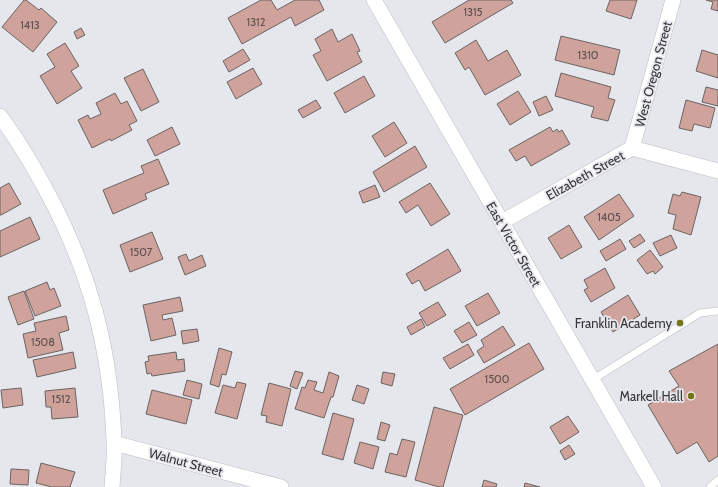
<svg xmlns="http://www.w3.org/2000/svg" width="718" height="487" viewBox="0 0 718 487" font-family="Cabin,sans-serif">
<rect width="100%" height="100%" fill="#e6e7ed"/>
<path fill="#cfa29b" stroke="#6a6463" d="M 24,0 L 26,0 L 39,10 L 41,8 L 57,22 L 33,52 L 2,27 Z
M 261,0 L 271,0 L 277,10 L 295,0 L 319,0 L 324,10 L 295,26 L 291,17 L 242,44 L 228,18 Z
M 469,0 L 511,0 L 513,3 L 445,43 L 432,22 Z
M 610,0 L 637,0 L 631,19 L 606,11 Z
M 706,0 L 718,0 L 718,11 L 711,9 L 713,2 Z
M 81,28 L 85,35 L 77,39 L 74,32 Z
M 332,29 L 338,42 L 352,34 L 360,51 L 357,52 L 362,62 L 327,81 L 313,55 L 321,51 L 315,39 Z
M 561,36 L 620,50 L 614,75 L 555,60 Z
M 476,40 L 488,61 L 507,50 L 521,75 L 485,95 L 469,67 L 465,70 L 455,53 Z
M 65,43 L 79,66 L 71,71 L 82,88 L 57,104 L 40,76 L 55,67 L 47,54 Z
M 243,49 L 250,60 L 229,72 L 223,61 Z
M 702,50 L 718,55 L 718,78 L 696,71 Z
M 253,68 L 262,84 L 236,99 L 227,82 Z
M 143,69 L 159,102 L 141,111 L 124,78 Z
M 561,73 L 611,87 L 608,98 L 615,100 L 608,121 L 591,117 L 594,107 L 555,96 Z
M 364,76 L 375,96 L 345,113 L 334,93 Z
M 706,87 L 718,90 L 718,106 L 702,102 Z
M 518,91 L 531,112 L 510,125 L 497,104 Z
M 115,93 L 121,104 L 127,101 L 137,121 L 129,125 L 132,130 L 111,141 L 110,139 L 92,148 L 78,120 L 88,115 L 90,119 L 101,114 L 96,103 Z
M 546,96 L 553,110 L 539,116 L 533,102 Z
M 316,100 L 321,108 L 303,118 L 298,110 Z
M 686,100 L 715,108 L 710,128 L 694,124 L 692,131 L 679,128 Z
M 394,122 L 407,143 L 385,157 L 372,136 Z
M 172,127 L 180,144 L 155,156 L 147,140 Z
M 550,127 L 553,132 L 557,129 L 559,132 L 562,130 L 570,144 L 531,166 L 525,156 L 516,161 L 509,150 Z
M 415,146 L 427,167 L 384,192 L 373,172 Z
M 158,159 L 169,184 L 145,194 L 147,199 L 113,214 L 103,190 L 144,173 L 141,166 Z
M 9,183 L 21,204 L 1,215 L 0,215 L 0,188 Z
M 430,183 L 450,214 L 431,226 L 418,205 L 406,213 L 399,202 Z
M 375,185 L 380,197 L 363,203 L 359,192 Z
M 682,192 L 701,197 L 691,235 L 673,229 L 676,215 L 668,213 L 673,194 L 680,196 Z
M 619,194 L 634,216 L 599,240 L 584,217 Z
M 30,217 L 40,239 L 0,257 L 0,231 Z
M 569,225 L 582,247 L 561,259 L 548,238 Z
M 152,232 L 163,259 L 130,272 L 120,245 Z
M 640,234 L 645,241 L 634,248 L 629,241 Z
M 671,235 L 677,248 L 660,256 L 653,243 Z
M 620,239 L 626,249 L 606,261 L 600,251 Z
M 448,249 L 461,271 L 425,291 L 419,280 L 412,284 L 406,274 Z
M 650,250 L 663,267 L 655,274 L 653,271 L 647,274 L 637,260 Z
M 186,254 L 189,261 L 202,255 L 206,266 L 185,275 L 178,257 Z
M 605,268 L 615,288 L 591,302 L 584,290 L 588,288 L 584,280 Z
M 47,282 L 50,290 L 54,288 L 61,306 L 35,316 L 25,291 Z
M 24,291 L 34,319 L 18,325 L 8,297 Z
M 488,293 L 500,313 L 477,326 L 465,306 Z
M 628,295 L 640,315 L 613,332 L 601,312 Z
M 180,297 L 183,311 L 162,315 L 163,320 L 172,318 L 176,335 L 151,341 L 143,305 Z
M 438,302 L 446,315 L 427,326 L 419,313 Z
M 66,316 L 69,330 L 59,333 L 63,350 L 28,358 L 23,334 L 36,331 L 34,323 Z
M 421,319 L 425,327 L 411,335 L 407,327 Z
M 469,322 L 477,335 L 462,343 L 454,331 Z
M 503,326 L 515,345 L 484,363 L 477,351 L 484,346 L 481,340 Z
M 197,329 L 199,341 L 183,344 L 181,331 Z
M 529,343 L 544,369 L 465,415 L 450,389 Z
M 468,344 L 474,355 L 450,369 L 443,358 Z
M 718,344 L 718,456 L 709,462 L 697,442 L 677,454 L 648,405 L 679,386 L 669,371 Z
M 219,348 L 232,352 L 226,375 L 222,374 L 219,387 L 210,384 Z
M 73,352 L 76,368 L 37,377 L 33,360 Z
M 176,352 L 177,360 L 184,359 L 185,371 L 152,376 L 151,373 L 147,374 L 145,362 L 149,361 L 148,356 Z
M 295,371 L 303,373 L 297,389 L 290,386 Z
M 329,372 L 339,376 L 333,397 L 331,397 L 324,418 L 295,409 L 302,387 L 305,388 L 308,380 L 317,382 L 314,390 L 323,393 Z
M 383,372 L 395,374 L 392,386 L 381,383 Z
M 187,380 L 202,384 L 199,399 L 183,395 Z
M 237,382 L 246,384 L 237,419 L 215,413 L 223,385 L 235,388 Z
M 269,383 L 291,389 L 282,426 L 266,422 L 267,416 L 261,415 Z
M 357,385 L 369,389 L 364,404 L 352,400 Z
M 21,388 L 23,405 L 3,408 L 1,390 Z
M 75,388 L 78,417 L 52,419 L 51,407 L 46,407 L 45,391 Z
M 152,390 L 192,400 L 186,424 L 146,414 Z
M 434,407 L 463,415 L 443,487 L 439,487 L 415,480 Z
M 333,413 L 354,419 L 343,460 L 322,454 Z
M 568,416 L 579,432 L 560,444 L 550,427 Z
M 381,422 L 390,425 L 385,441 L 377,439 Z
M 402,439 L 415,442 L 406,477 L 385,472 L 390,453 L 397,455 Z
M 360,442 L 379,447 L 373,469 L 354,463 Z
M 569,445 L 575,454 L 565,460 L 560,451 Z
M 41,463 L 75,472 L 70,487 L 52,487 L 36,483 Z
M 11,469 L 29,470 L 28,485 L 10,484 Z
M 484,480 L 497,484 L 496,487 L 482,487 Z
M 525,483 L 540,487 L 524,487 Z"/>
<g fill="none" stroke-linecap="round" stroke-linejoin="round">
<defs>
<path id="service" d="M 592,380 L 700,313 L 718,311
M 710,487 L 718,480"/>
<path id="minor" d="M 374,0 L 654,487
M 0,116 C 18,140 32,164 46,190 C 90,271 111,350 114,442 C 115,457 113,472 112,487
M 632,148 L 673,0
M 502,222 L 632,148 L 718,171
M 114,443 L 281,487"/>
</defs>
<use href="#service" stroke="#bcbcc2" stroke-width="8"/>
<use href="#minor" stroke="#bcbcc2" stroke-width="16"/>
<use href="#service" stroke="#fff" stroke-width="7"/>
<use href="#minor" stroke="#fff" stroke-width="15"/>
</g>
<g fill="#767418" stroke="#e6e7ed" stroke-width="1.5">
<circle cx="680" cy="323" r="4"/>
<circle cx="691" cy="396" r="4"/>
</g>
<g text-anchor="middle" stroke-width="3.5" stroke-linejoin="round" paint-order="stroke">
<g font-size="11" fill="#5c5050">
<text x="473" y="16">1315</text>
<text x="256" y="26">1312</text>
<text x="30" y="29">1413</text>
<text x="588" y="59">1310</text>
<text x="609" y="221">1405</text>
<text x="141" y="256">1507</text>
<text x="43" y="346">1508</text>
<text x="497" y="383">1500</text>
<text x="61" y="403">1512</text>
</g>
<g font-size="13" fill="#353537" stroke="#e6e7ed">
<text transform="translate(653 74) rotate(-75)" y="5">West Oregon Street</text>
<text transform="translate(585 175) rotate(-29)" y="5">Elizabeth Street</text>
<text transform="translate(514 244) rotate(60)" y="5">East Victor Street</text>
<text transform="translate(186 462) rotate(15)" y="5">Walnut Street</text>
</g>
<g font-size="13" fill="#353537" stroke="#e6e7ed" text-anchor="end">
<text x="672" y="328">Franklin Academy</text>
<text x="683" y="401">Markell Hall</text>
</g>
</g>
</svg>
